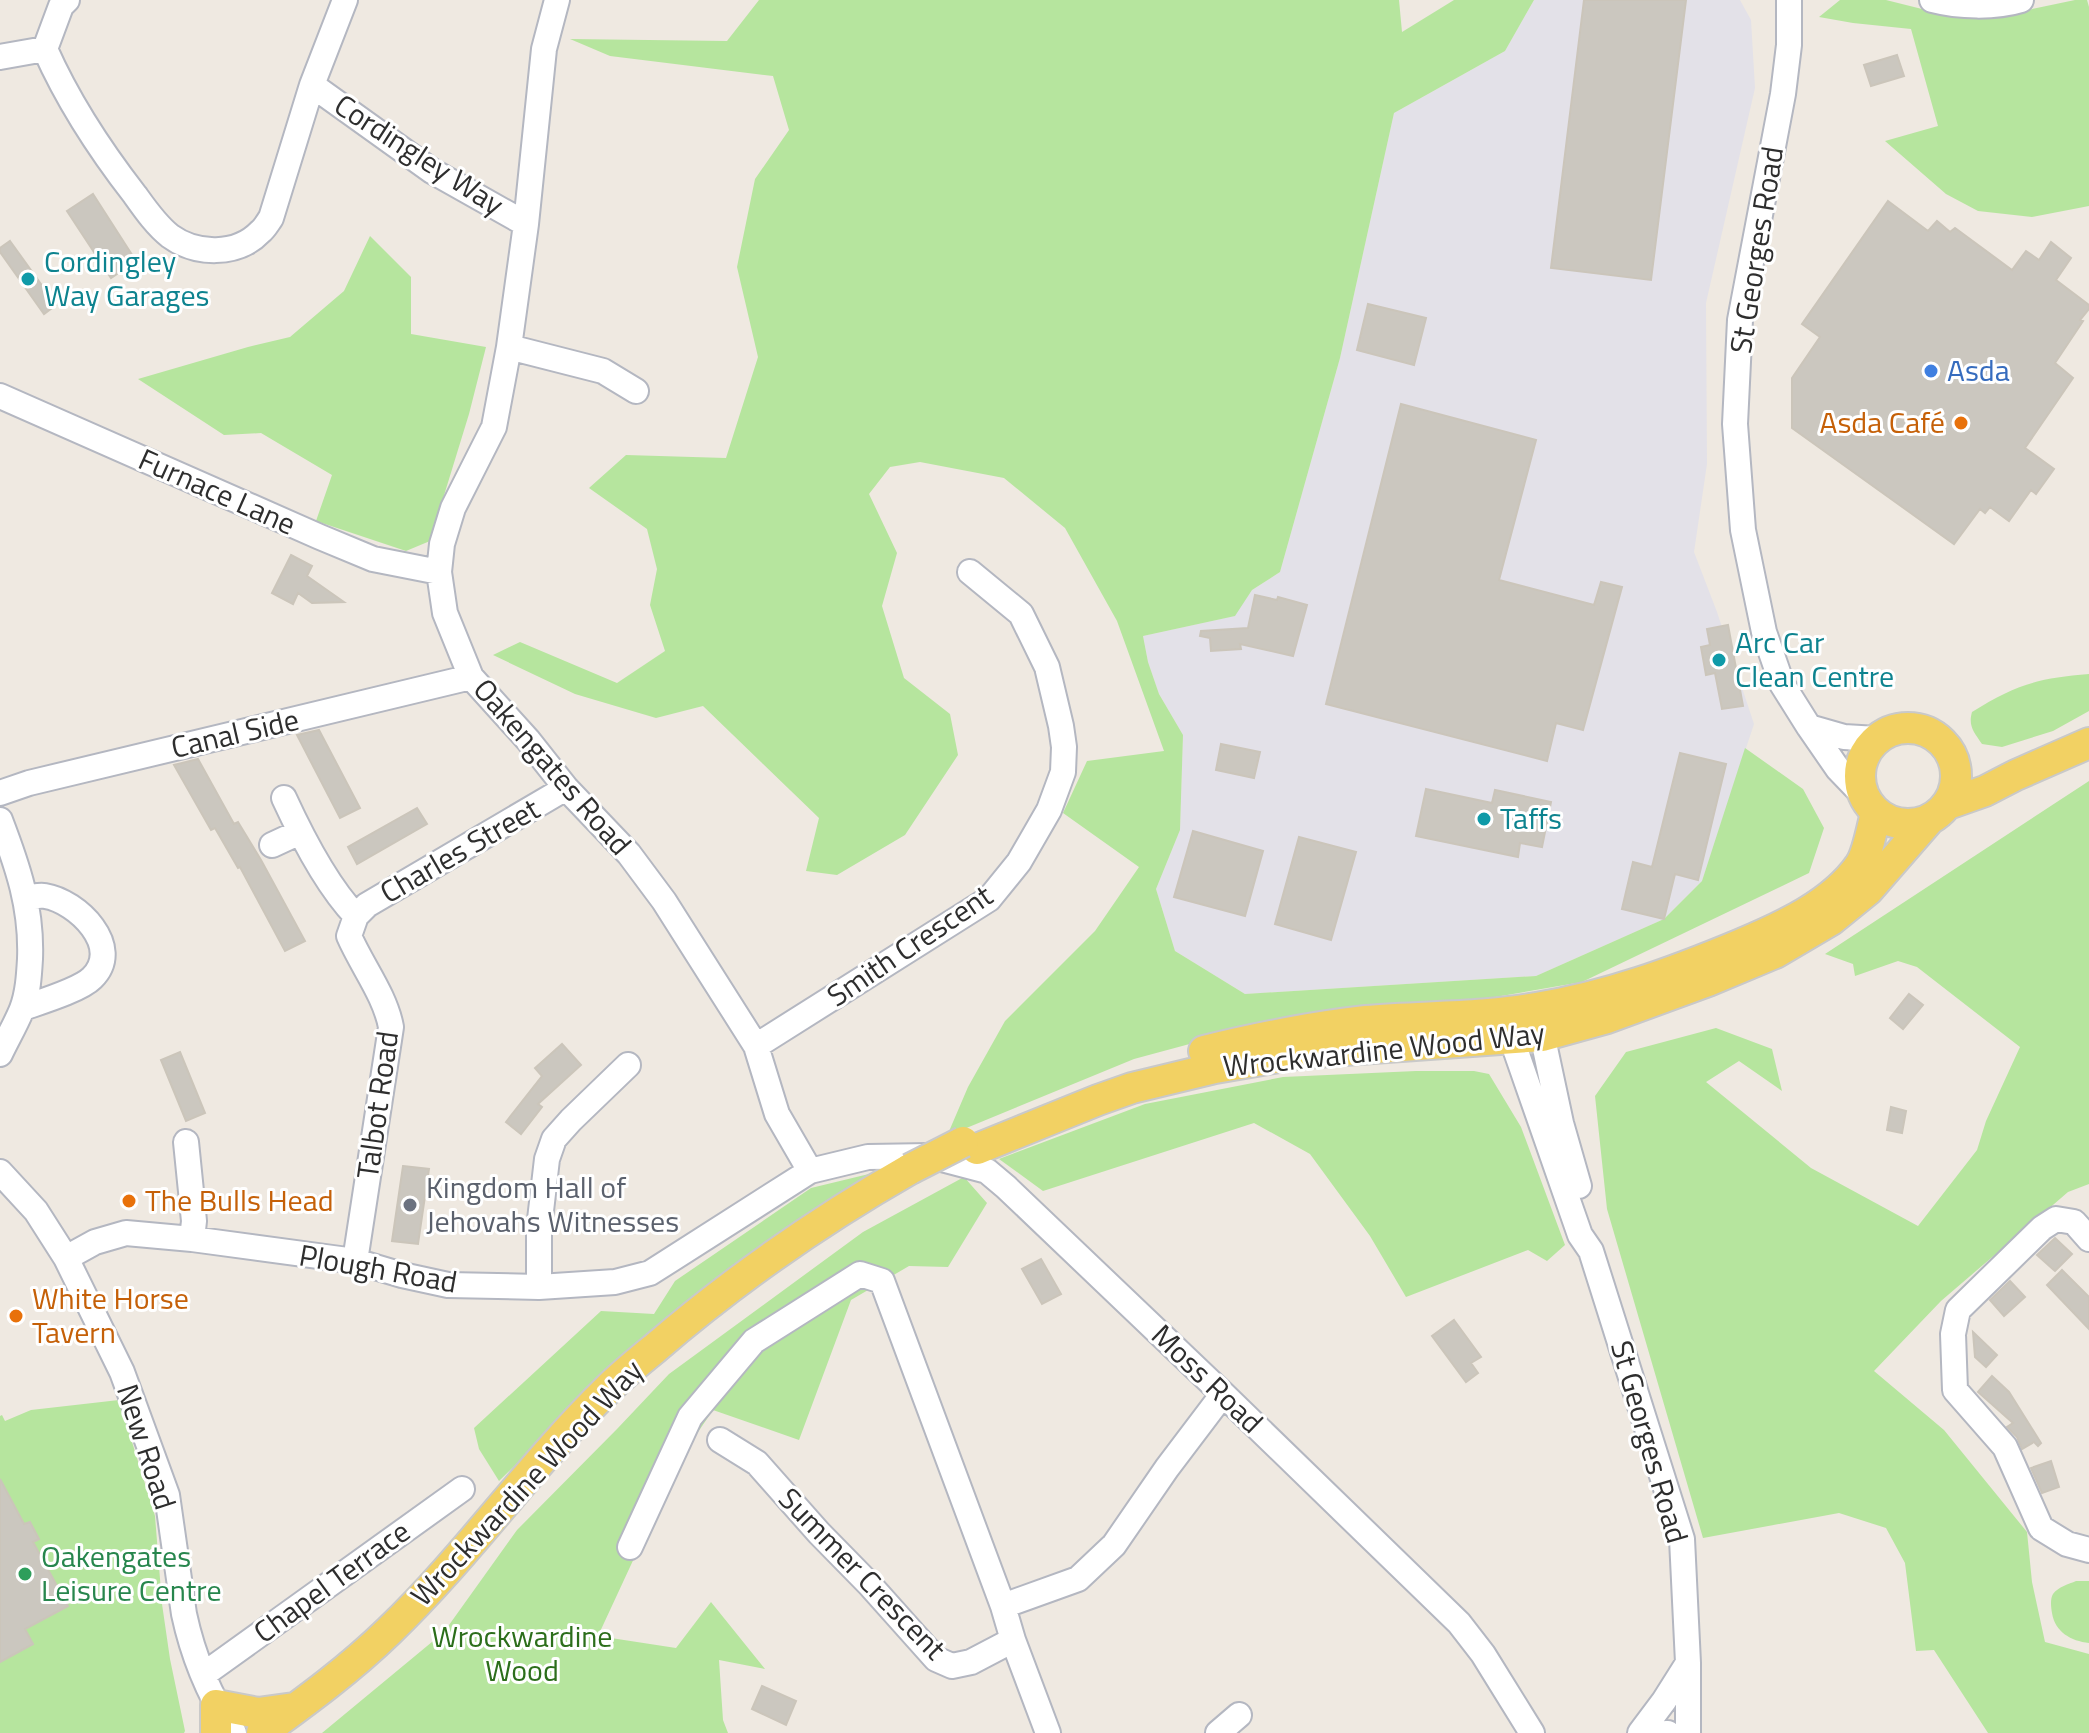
<svg xmlns="http://www.w3.org/2000/svg" width="2089" height="1733" viewBox="0 0 2089 1733" font-family="'Titillium Web',sans-serif">
<rect width="100%" height="100%" fill="#efe9e1"/>
<path fill="#e3e1e8" d="M 1534,0 L 1740,0 L 1751,20 L 1755,88 L 1706,303 L 1707,464 L 1694,552 L 1717,612 L 1754,724 L 1702,881 L 1664,919 L 1536,976 L 1245,994 L 1175,951 L 1156,889 L 1180,830 L 1183,735 L 1159,694 L 1148,662 L 1143,636 L 1234,616 L 1252,590 L 1280,572 L 1340,358 L 1394,113 L 1505,51 Z"/>
<path fill="#b6e59e" d="M 759,0 L 1399,0 L 1402,32 L 1454,0 L 1534,0 L 1505,51 L 1394,113 L 1340,358 L 1280,572 L 1252,590 L 1235,616 L 1143,636 L 1148,662 L 1159,694 L 1183,735 L 1180,830 L 1156,889 L 1175,951 L 1245,994 L 1536,976 L 1664,919 L 1702,881 L 1745,748 L 1803,789 L 1824,828 L 1809,873 L 1582,982 L 1437,1007 L 1290,1017 L 1134,1059 L 947,1136 L 968,1087 L 1005,1021 L 1095,931 L 1139,867 L 1063,813 L 1087,761 L 1164,751 L 1117,621 L 1065,528 L 1004,478 L 920,462 L 890,467 L 869,494 L 897,553 L 882,606 L 904,678 L 950,714 L 958,755 L 905,835 L 837,875 L 806,871 L 819,818 L 703,706 L 656,718 L 575,694 L 493,655 L 520,642 L 617,683 L 665,651 L 650,605 L 657,569 L 647,529 L 589,488 L 626,455 L 726,458 L 758,357 L 737,267 L 755,179 L 789,130 L 773,76 L 610,56 L 570,39 L 727,41 Z
M 1840,0 L 1886,0 L 1930,11 L 2004,15 L 2075,0 L 2087,0 L 2089,7 L 2089,206 L 2032,217 L 1978,211 L 1946,194 L 1885,141 L 1938,126 L 1911,29 L 1853,23 L 1819,17 Z
M 370,236 L 411,277 L 411,334 L 486,347 L 469,414 L 430,541 L 406,551 L 316,521 L 332,475 L 261,433 L 224,435 L 138,379 L 248,347 L 290,337 L 344,291 Z
M 2089,674 L 2089,711 L 2053,731 L 2002,747 L 1982,744 C 1974,732 1968,726 1972,712 C 2015,685 2038,678 2089,674 Z
M 2089,781 L 2089,1184 L 2068,1192 L 1941,1301 L 1874,1371 L 1944,1430 L 2027,1532 L 2032,1582 L 2045,1642 L 2089,1654 L 2089,1733 L 1988,1733 L 1934,1650 L 1916,1651 L 1905,1563 L 1886,1528 L 1839,1513 L 1703,1538 L 1607,1209 L 1595,1096 L 1626,1052 L 1716,1028 L 1772,1049 L 1782,1091 L 1739,1061 L 1706,1082 L 1811,1168 L 1918,1226 L 1977,1150 L 1986,1121 L 2020,1047 L 1917,967 L 1898,961 L 1855,976 L 1853,964 L 1825,954 Z
M 1416,1071 L 1474,1071 L 1489,1074 L 1521,1127 L 1565,1245 L 1547,1261 L 1528,1250 L 1406,1297 L 1370,1236 L 1310,1154 L 1254,1123 L 1043,1191 L 999,1159 L 1145,1104 L 1283,1077 Z
M 873,1173 L 619,1364 L 499,1481 L 479,1449 L 474,1428 L 601,1311 L 654,1314 L 675,1281 L 811,1188 Z
M 964,1177 L 987,1203 L 948,1267 L 909,1266 L 851,1300 L 799,1440 L 713,1410 L 681,1457 L 598,1636 L 676,1648 L 711,1602 L 765,1669 L 719,1660 L 723,1720 L 728,1733 L 322,1733 L 444,1632 L 517,1530 L 617,1429 L 669,1374 L 863,1232 Z
M 119,1400 L 155,1516 L 162,1604 L 170,1659 L 185,1731 L 184,1733 L 0,1733 L 0,1416 L 2,1415 L 5,1421 L 31,1410 Z
M 2076,1581 L 2089,1581 L 2089,1643 C 2071,1641 2055,1632 2052,1613 C 2051,1607 2050,1599 2053,1594 C 2058,1587 2069,1584 2076,1581 Z"/>
<path fill="#cbc7bf" stroke="#cbc5ba" stroke-width="2" d="M 1584,0 L 1686,0 L 1651,280 L 1551,268 Z
M 1897,55 L 1904,76 L 1871,86 L 1864,65 Z
M 93,194 L 136,261 L 111,278 L 67,211 Z
M 1888,201 L 1928,231 L 1937,221 L 1950,232 L 1955,228 L 2012,270 L 2026,251 L 2039,260 L 2051,242 L 2071,258 L 2056,280 L 2089,305 L 2089,309 L 2080,320 L 2083,321 L 2055,363 L 2073,378 L 2025,448 L 2054,469 L 2036,494 L 2031,490 L 2009,521 L 1990,507 L 1985,513 L 1980,509 L 1954,544 L 1792,428 L 1792,378 L 1820,337 L 1802,324 Z
M 10,241 L 56,305 L 44,314 L 0,252 L 0,248 Z
M 1368,304 L 1426,318 L 1414,365 L 1357,350 Z
M 1401,404 L 1536,440 L 1499,580 L 1594,605 L 1601,582 L 1622,587 L 1583,730 L 1556,723 L 1547,761 L 1326,704 Z
M 291,555 L 312,566 L 307,576 L 344,602 L 312,603 L 298,593 L 293,604 L 272,593 Z
M 1255,595 L 1277,600 L 1278,597 L 1307,605 L 1293,656 L 1240,644 L 1241,649 L 1211,651 L 1210,638 L 1200,636 L 1201,631 L 1248,628 Z
M 1728,625 L 1743,706 L 1722,709 L 1715,673 L 1706,675 L 1701,647 L 1710,645 L 1707,629 Z
M 319,730 L 360,808 L 340,818 L 297,735 Z
M 1221,744 L 1260,752 L 1254,778 L 1216,770 Z
M 1680,753 L 1726,764 L 1698,880 L 1675,874 L 1664,919 L 1622,909 L 1633,862 L 1652,867 Z
M 198,759 L 234,824 L 238,822 L 261,860 L 305,941 L 285,951 L 240,867 L 238,868 L 215,828 L 211,830 L 174,765 Z
M 1426,789 L 1492,803 L 1495,790 L 1551,802 L 1542,847 L 1520,843 L 1518,857 L 1416,836 Z
M 417,808 L 427,824 L 357,864 L 348,847 Z
M 1193,831 L 1263,851 L 1245,916 L 1174,897 Z
M 1299,837 L 1356,852 L 1331,940 L 1275,924 Z
M 1909,994 L 1923,1005 L 1903,1029 L 1890,1018 Z
M 562,1044 L 581,1065 L 538,1104 L 542,1107 L 521,1134 L 506,1122 L 542,1076 L 535,1068 Z
M 180,1052 L 205,1113 L 186,1121 L 161,1060 Z
M 1891,1107 L 1906,1111 L 1902,1133 L 1887,1130 Z
M 403,1166 L 429,1169 L 418,1244 L 392,1241 Z
M 2055,1238 L 2072,1254 L 2055,1271 L 2037,1255 Z
M 1041,1259 L 1061,1294 L 1042,1304 L 1022,1269 Z
M 2062,1270 L 2089,1297 L 2089,1329 L 2047,1285 Z
M 2010,1281 L 2025,1297 L 2004,1316 L 1990,1300 Z
M 1454,1320 L 1481,1357 L 1471,1363 L 1478,1373 L 1466,1382 L 1432,1336 Z
M 1973,1332 L 1997,1355 L 1986,1367 L 1975,1357 Z
M 1992,1376 L 2009,1392 L 2041,1443 L 2038,1446 L 2034,1442 L 2022,1449 L 2017,1437 L 2007,1427 L 2013,1423 L 1978,1392 Z
M 2051,1461 L 2059,1487 L 2042,1493 L 2031,1468 Z
M 0,1479 L 24,1524 L 30,1522 L 39,1539 L 33,1542 L 68,1606 L 25,1629 L 33,1644 L 0,1662 Z
M 762,1686 L 796,1701 L 786,1725 L 752,1709 Z"/>
<g fill="none" stroke-linecap="round" stroke-linejoin="round">
<defs>
<path id="minor" d="M 67,0 L 61,6 L 45,49 C 68,101 100,150 135,195 C 145,209 156,225 170,236 C 196,255 237,256 260,232 C 265,228 268,222 271,218 L 312,85
M 345,0 L 312,85 L 432,171 L 526,224
M 557,0 L 544,49 L 526,224 L 509,347 L 494,427 L 453,508 L 442,544 L 439,572 L 445,613 L 471,677 L 528,740 L 566,788 L 629,854 L 664,901 L 756,1046 L 777,1114 L 810,1171
M 1789,0 L 1789,45 L 1783,94 L 1740,320 L 1735,424 L 1743,530 L 1764,632 L 1782,684 L 1809,727 L 1838,769 L 1863,795
M 1932,0 C 1959,7 1995,8 2021,0
M 0,57 L 45,49
M 509,347 L 603,371 L 636,391
M 0,396 L 320,537 L 373,559 L 439,572
M 1809,727 L 1844,737 L 1877,739
M 0,793 L 29,783 L 471,677
M 284,798 C 301,835 328,887 356,916 L 349,936 C 362,966 385,995 391,1027 L 355,1261
M 0,820 C 18,867 32,908 30,959 C 29,976 28,993 22,1009 C 16,1024 7,1039 0,1054
M 272,845 L 300,832
M 356,916 L 367,905 L 566,788
M 23,1008 C 40,1002 80,990 92,978 C 124,947 77,901 45,896 C 39,895 32,897 26,897
M 1539,1020 L 1561,1123 L 1579,1186
M 1508,1021 L 1512,1040 L 1580,1235 L 1591,1251 L 1682,1539 L 1688,1663 L 1688,1733
M 756,1046 L 989,899 L 1019,862 L 1049,810 L 1063,772 L 1064,747 L 1061,726 L 1047,667 L 1021,614 L 970,572
M 186,1142 L 194,1221 L 192,1239
M 0,1172 L 36,1211 L 66,1258 L 122,1372 L 167,1495 L 184,1614 C 193,1656 210,1697 234,1733
M 2089,1239 L 2074,1222 L 2056,1219 L 2042,1228 L 1958,1310 L 1953,1334 L 1955,1390 L 2005,1447 L 2041,1528 L 2067,1544 L 2089,1550
M 66,1258 L 95,1242 L 126,1233 L 192,1239 L 355,1261 L 402,1275 L 448,1285 L 539,1287 L 615,1282 L 650,1273 L 810,1171 L 868,1157 L 930,1156 L 987,1171 L 1006,1187 L 1223,1394 L 1459,1623 L 1483,1654 L 1532,1733
M 539,1287 L 539,1228 L 547,1159 L 554,1139 L 571,1120 L 628,1065
M 630,1547 L 690,1417 L 754,1341 L 860,1274 L 882,1281 L 1003,1606 L 1013,1640 L 971,1662 L 952,1666 L 936,1659 L 869,1584 L 819,1533 L 757,1463 L 720,1440
M 1003,1606 L 1078,1579 L 1114,1545 L 1167,1468 L 1223,1394
M 1013,1640 L 1048,1733
M 203,1675 L 462,1489
M 1218,1733 L 1239,1715
M 1640,1733 L 1664,1701 L 1688,1663
M 1666,1733 L 1668,1733"/>
<path id="major" d="M1860 776a48 48 0 1 1 96 0a48 48 0 1 1-96 0Z
M 1948,804 L 1985,791 L 2016,775 L 2089,743
M 1204,1051 C 1257,1038 1312,1027 1366,1021 C 1422,1016 1481,1018 1536,1008 C 1606,997 1674,972 1739,945 C 1782,927 1833,904 1860,865 C 1868,853 1872,828 1876,813
M 977,1149 L 1098,1100 L 1132,1088 L 1215,1068 L 1302,1053 L 1542,1036 L 1607,1018 L 1708,981 L 1775,953 L 1831,920 L 1868,890 L 1928,821
M 216,1733 L 216,1705 L 258,1713 L 294,1708
M 262,1733 C 306,1701 350,1669 389,1631 C 468,1555 530,1465 608,1389 C 622,1375 638,1362 654,1349 C 733,1281 819,1221 910,1169"/>
</defs>
<use href="#minor" stroke="#b4b7c1" stroke-width="28"/>
<use href="#major" stroke="#c9c9c9" stroke-width="34"/>
<use href="#minor" stroke="#fff" stroke-width="24"/>
<use href="#major" stroke="#f2d163" stroke-width="30"/>
<defs>
<path id="major-bridge" d="M 910,1169 L 963,1142"/>
</defs>
<use href="#major-bridge" stroke="#c9c9c9" stroke-width="34" stroke-linecap="butt"/>
<use href="#major-bridge" stroke="#f2d163" stroke-width="30"/>
</g>
<g fill="#0f9aa8" stroke="#fff" stroke-width="3">
<circle cx="28" cy="279" r="8"/>
<circle cx="1719" cy="660" r="8"/>
<circle cx="1484" cy="819" r="8"/>
</g>
<circle fill="#3f7fe0" stroke="#fff" stroke-width="3" cx="1931" cy="371" r="8"/>
<g fill="#e8710a" stroke="#fff" stroke-width="3">
<circle cx="1961" cy="423" r="8"/>
<circle cx="129" cy="1201" r="8"/>
<circle cx="16" cy="1316" r="8"/>
</g>
<circle fill="#6b7280" stroke="#fff" stroke-width="3" cx="410" cy="1205" r="8"/>
<circle fill="#2e9e5b" stroke="#fff" stroke-width="3" cx="25" cy="1574" r="8"/>
<g text-anchor="middle" stroke-width="6" stroke-linejoin="round" paint-order="stroke">
<g font-size="30" fill="#2e2e2e" stroke="#fff">
<text transform="translate(419 155) rotate(33)" y="10">Cordingley Way</text>
<text transform="translate(1757 250) rotate(-81)" y="10">St Georges Road</text>
<text transform="translate(217 492) rotate(24)" y="10">Furnace Lane</text>
<text transform="translate(235 734) rotate(-13)" y="10">Canal Side</text>
<text transform="translate(552 767) rotate(49)" y="10">Oakengates Road</text>
<text transform="translate(460 851) rotate(-30)" y="10">Charles Street</text>
<text transform="translate(910 946) rotate(-34)" y="10">Smith Crescent</text>
<text transform="translate(1384 1050) rotate(-6)" y="10">Wrockwardine Wood Way</text>
<text transform="translate(378 1105) rotate(-82)" y="10">Talbot Road</text>
<text transform="translate(378 1269) rotate(10)" y="10">Plough Road</text>
<text transform="translate(1207 1379) rotate(44)" y="10">Moss Road</text>
<text transform="translate(1649 1442) rotate(74)" y="10">St Georges Road</text>
<text transform="translate(146 1447) rotate(72)" y="10">New Road</text>
<text transform="translate(527 1483) rotate(-47)" y="10">Wrockwardine Wood Way</text>
<text transform="translate(862 1574) rotate(46)" y="10">Summer Crescent</text>
<text transform="translate(332 1582) rotate(-36)" y="10">Chapel Terrace</text>
</g>
<g font-size="30" fill="#0d838f" stroke="#fff" text-anchor="start">
<text x="44" y="272">Cordingley<tspan x="44" dy="34">Way Garages</tspan></text>
<text x="1735" y="653">Arc Car<tspan x="1735" dy="34">Clean Centre</tspan></text>
<text x="1500" y="829">Taffs</text>
</g>
<g font-size="30" fill="#366cbe" stroke="#fff" text-anchor="start">
<text x="1947" y="381">Asda</text>
</g>
<g font-size="30" fill="#c56008" stroke="#fff" text-anchor="start">
<text x="1945" y="433" text-anchor="end">Asda Café</text>
<text x="145" y="1211">The Bulls Head</text>
<text x="32" y="1309">White Horse<tspan x="32" dy="34">Tavern</tspan></text>
</g>
<g font-size="30" fill="#5b616d" stroke="#fff" text-anchor="start">
<text x="426" y="1198">Kingdom Hall of<tspan x="426" dy="34">Jehovahs Witnesses</tspan></text>
</g>
<g font-size="30" fill="#27864d" stroke="#fff" text-anchor="start">
<text x="41" y="1567">Oakengates<tspan x="41" dy="34">Leisure Centre</tspan></text>
</g>
<g font-size="30" fill="#2c6e1b" stroke="#fff">
<text x="522" y="1647">Wrockwardine<tspan x="522" dy="34">Wood</tspan></text>
</g>
</g>
</svg>
